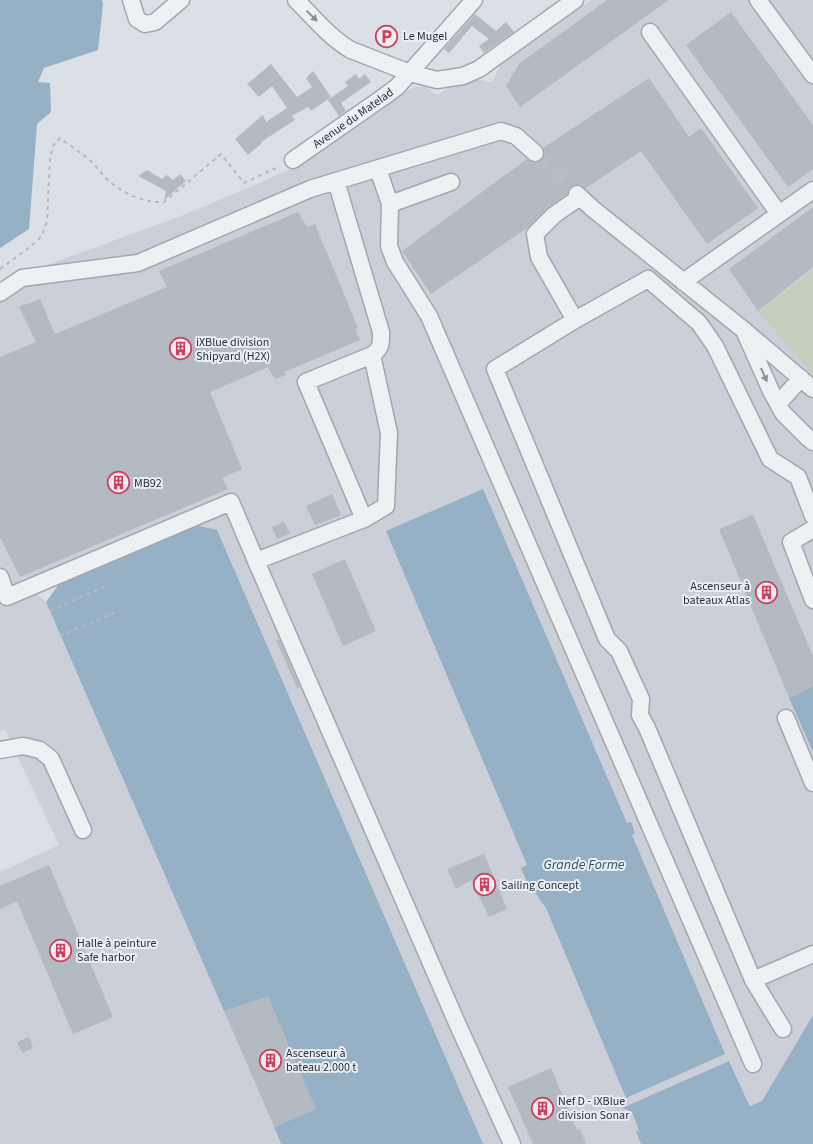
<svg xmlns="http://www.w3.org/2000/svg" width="813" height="1144" viewBox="0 0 813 1144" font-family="'Source Sans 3',sans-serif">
<rect width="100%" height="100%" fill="#dbe0e6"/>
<path fill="#cacfd8" d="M 591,0 L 813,0 L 813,686 L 789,698 L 813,752 L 813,1015 L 762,1101 L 751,1106 L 744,1094 L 728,1061 L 623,1109 L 632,1112 L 639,1131 L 636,1133 L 641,1144 L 476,1144 L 108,585 L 21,577 L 46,602 L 224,1011 L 281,1144 L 0,1144 L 0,872 L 59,845 L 5,729 L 0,731 L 0,288 L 20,275 L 181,216 L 241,191 L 299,165 L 376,111 L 414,87 L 425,87 L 437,95 L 450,87 L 474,79 L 492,82 L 503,61 Z"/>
<path fill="#c2d0bd" d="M 813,271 L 813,375 L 758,311 Z"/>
<path fill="#96b0c6" d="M 0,0 L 102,0 L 103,5 L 98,50 L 44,68 L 38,82 L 50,83 L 51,112 L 37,124 L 29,229 L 0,248 Z
M 483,489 L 627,823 L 631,822 L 635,833 L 632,835 L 725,1054 L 626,1098 L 546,908 L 526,880 L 521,868 L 527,865 L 386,531 Z
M 194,525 L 217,530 L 483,1144 L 281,1144 L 274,1127 L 315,1109 L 224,1011 L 46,602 L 62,580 Z
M 813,686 L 813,752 L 789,698 Z
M 813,1015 L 813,1144 L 641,1144 L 636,1132 L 639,1131 L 632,1112 L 622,1108 L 729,1061 L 744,1094 L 750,1106 L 762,1101 Z"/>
<path fill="#b3bac2" d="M 607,0 L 669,0 L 520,107 L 506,86 L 519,64 Z
M 731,12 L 813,125 L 813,169 L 788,187 L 686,45 Z
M 475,14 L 496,31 L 506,22 L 514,32 L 484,53 L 479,46 L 489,39 L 472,26 L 449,53 L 444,49 Z
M 271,64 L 297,97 L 312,87 L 306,78 L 313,71 L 331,97 L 311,111 L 308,107 L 292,116 L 295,120 L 261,142 L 262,143 L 248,155 L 235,139 L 263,115 L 266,122 L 287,108 L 272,86 L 259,97 L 247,84 Z
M 356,74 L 359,79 L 365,74 L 371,82 L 341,103 L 346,111 L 339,116 L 328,100 L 348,86 L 345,82 Z
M 649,78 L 689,137 L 701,128 L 758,208 L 707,244 L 641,151 L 586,188 L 579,184 L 574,185 L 570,187 L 567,194 L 547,208 L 527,228 L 431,294 L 402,251 L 527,159 L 533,163 L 539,162 L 542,160 L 545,155 L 543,148 Z
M 147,170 L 162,179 L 167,175 L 173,180 L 180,174 L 186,181 L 164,200 L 166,191 L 138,176 Z
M 813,207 L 813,267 L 758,311 L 729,269 Z
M 298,212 L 307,227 L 315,224 L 358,328 L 355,329 L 360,340 L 284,372 L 286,375 L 275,379 L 268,367 L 210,392 L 242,469 L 222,478 L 228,489 L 20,577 L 0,537 L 0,357 L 36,342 L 19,307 L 40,299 L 55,334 L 167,287 L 159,271 Z
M 332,494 L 341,515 L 315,525 L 306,506 Z
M 753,515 L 813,656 L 813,686 L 789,698 L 719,529 Z
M 284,522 L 290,533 L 277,539 L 272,527 Z
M 345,559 L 376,631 L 343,646 L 312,574 Z
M 279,639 L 300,687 L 297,688 L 276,640 Z
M 484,854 L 507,909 L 489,917 L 471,880 L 456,889 L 447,869 Z
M 49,865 L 113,1017 L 73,1034 L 17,901 L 0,909 L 0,886 Z
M 268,996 L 316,1109 L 274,1127 L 224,1011 Z
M 29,1037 L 33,1048 L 22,1053 L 17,1042 Z
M 551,1068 L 577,1130 L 580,1129 L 586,1144 L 533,1144 L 508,1087 Z"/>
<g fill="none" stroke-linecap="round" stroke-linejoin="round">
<path stroke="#b7bdc4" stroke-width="16" stroke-dasharray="16 8" stroke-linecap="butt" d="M 535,153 L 577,194"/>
<defs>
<path id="minor" d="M 131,0 L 137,19 L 145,24 L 155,22 L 181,0
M 296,0 C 313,17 330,38 351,50 L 410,73 L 437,80 L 463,76 L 479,69 L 575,0
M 758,0 L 813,75
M 650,32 L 779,214
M 293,160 L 382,98 L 397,87 L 474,0
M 378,169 L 390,204 L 389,246 L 395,262 L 429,316 L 753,1064
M 336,181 L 381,332 C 381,343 382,348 372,355 L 306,382 L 364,519 L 256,561 L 457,1023 L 512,1144
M 577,194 L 593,209 L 745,331 L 813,389
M 390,204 L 451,182
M 683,282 L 813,190
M 0,293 L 22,278 L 138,263 L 310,189 L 501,131 L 516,136 L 535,153
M 575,320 L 539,257 L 535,234 L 554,215 L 580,197
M 746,335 L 771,391 L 783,413 L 807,437 L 813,442
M 778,404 L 801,378
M 364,519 L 386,506 L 389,433 L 372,355
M 813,529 L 791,542 L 813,600
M 0,577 L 7,597 L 231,502 L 256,561
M 786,718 L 813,783
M 0,750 L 23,746 L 40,750 L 51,759 L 83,830
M 753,980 L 813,954
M 783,1029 L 753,980 L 647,728 L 640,715 L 641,699 L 619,651 L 607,639 L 495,369 L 575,320 L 648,279 L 699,323 L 715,346 L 770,459 L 798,477 L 813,516"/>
</defs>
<use href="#minor" stroke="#a1a7b0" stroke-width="19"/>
<path stroke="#b6bbc0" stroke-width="2" stroke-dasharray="4 4" stroke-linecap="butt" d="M 0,269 L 30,247 L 41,237 L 47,221 L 50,158 L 53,146 L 60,138 C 70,146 82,153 92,162 C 98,168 103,176 110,182 C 124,194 145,203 164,202 L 221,154 L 244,183 L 280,166
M 50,611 L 108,585
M 60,636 L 121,610"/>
<use href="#minor" stroke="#eef1f4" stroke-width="16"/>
</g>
<defs><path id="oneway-solid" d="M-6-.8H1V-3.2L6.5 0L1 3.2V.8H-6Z" transform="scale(1.25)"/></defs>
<g fill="#8a9098">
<use href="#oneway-solid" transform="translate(312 16) rotate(44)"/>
<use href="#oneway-solid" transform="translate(764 375) rotate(66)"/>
</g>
<defs>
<symbol id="parking-ring" viewBox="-11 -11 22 22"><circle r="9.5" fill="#ebeff4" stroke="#cd3f5b" stroke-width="1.5"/><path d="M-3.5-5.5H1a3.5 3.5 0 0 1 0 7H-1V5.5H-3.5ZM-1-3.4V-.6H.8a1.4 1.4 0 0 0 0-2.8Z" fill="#cd3f5b"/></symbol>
<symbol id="building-ring" viewBox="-11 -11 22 22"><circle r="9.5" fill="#ebeff4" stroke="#cd3f5b" stroke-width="1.5"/><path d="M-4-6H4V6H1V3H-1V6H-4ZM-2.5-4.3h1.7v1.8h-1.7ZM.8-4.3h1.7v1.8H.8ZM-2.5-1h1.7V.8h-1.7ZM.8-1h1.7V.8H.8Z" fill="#cd3f5b"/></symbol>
</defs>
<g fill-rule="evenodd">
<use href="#parking-ring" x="374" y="24" width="25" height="25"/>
<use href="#building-ring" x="168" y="336" width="25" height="25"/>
<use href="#building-ring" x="106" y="470" width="25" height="25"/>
<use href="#building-ring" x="754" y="580" width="25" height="25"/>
<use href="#building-ring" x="472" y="872" width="25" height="25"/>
<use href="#building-ring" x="48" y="938" width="25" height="25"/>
<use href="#building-ring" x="258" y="1048" width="25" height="25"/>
<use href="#building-ring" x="530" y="1096" width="25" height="25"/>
</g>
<g text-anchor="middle" stroke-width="4" stroke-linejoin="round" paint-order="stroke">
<g font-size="12" fill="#262f3c" stroke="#ebeff4" text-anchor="start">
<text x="403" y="40">Le Mugel</text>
<text x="196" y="346">iXBlue division<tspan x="196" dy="14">Shipyard (H2X)</tspan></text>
<text x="134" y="487">MB92</text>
<text x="750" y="590" text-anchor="end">Ascenseur à<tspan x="750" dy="14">bateaux Atlas</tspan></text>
<text x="501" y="889">Sailing Concept</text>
<text x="77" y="947">Halle à peinture<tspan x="77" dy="14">Safe harbor</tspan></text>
<text x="286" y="1057">Ascenseur à<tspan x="286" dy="14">bateau 2.000 t</tspan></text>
<text x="558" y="1105">Nef D - iXBlue<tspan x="558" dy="14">division Sonar</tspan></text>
</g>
<g font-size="12" fill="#262f3c" stroke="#ebeff4">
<text transform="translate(353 118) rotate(-35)" y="4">Avenue du Matelad</text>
</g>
<g font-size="14" font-style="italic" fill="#30506f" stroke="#ebeff4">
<text x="584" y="869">Grande Forme</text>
</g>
</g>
</svg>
